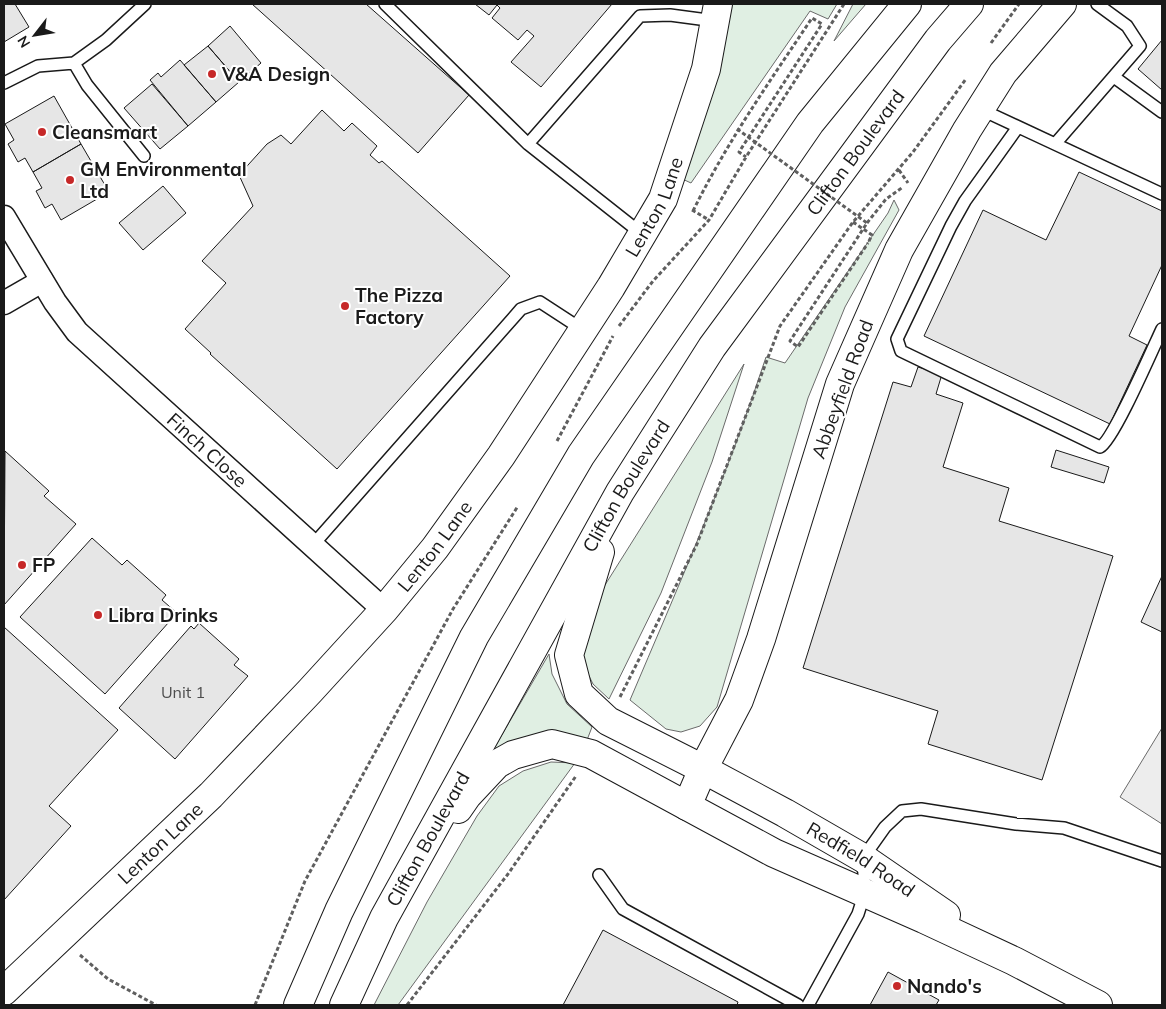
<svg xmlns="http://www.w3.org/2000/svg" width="1166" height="1009" viewBox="0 0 1166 1009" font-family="Mulish,sans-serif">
<rect width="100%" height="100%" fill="#fff"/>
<path fill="#e0efe3" stroke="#6a6a6a" d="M 728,4 L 837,4 L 828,19 L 810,11 L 691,183 L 678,177 Z
M 853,4 L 866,4 L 834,41 Z
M 894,200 L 899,210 L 845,307 L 808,398 L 717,707 L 700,726 L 681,732 L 666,729 L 630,700 C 678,587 728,474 766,357 L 785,363 L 888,213 Z
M 744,364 L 712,462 L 661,593 L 609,699 L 593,684 L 585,668 L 581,636 L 588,612 Z
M 549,654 L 552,674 L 567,704 L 592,727 L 587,740 L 532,738 L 493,750 Z
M 551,762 L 575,763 L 398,1005 L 374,1005 L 427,902 L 477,816 L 499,786 L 523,771 Z"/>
<path fill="#ededed" stroke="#6a6a6a" d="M 1162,728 L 1162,824 L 1120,797 Z"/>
<path fill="#e6e6e6" stroke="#1a1a1a" d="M 4,4 L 15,4 L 29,27 L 4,42 Z
M 252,4 L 366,4 L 469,95 L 418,153 Z
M 475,4 L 612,4 L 541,87 L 511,62 L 534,36 L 527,30 L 518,40 L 492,18 L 500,8 L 497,5 L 489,15 Z
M 230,26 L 261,63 L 239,82 L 208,46 Z
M 1162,40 L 1162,90 L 1138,69 Z
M 208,46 L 239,82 L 216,102 L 184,65 Z
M 180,60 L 216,102 L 188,126 L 150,80 L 158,73 L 161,77 Z
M 152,84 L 188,126 L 160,149 L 124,108 Z
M 54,96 L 81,144 L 33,172 L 25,158 L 18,162 L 8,144 L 14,140 L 5,124 Z
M 322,110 L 344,131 L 352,123 L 377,146 L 370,155 L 379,163 L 382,161 L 510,276 L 337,469 L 210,354 L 211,353 L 185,329 L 226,283 L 202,261 L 253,206 L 239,175 L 267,144 L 281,135 L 291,144 Z
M 81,144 L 109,192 L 61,220 L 52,204 L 45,208 L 36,191 L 42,188 L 33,172 Z
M 1079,172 L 1162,211 L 1162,265 L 1129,336 L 1147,345 L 1110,424 L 924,336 L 983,210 L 1046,240 Z
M 163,186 L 186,213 L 143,250 L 119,223 Z
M 918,367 L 942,374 L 936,394 L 963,403 L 943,467 L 1009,488 L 999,521 L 1113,556 L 1042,780 L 928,744 L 938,711 L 803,668 L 893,382 L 911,387 Z
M 1056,450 L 1109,467 L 1104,483 L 1051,467 Z
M 5,451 L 49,491 L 44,496 L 76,524 L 4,605 Z
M 92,538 L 122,565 L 127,560 L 166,595 L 162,600 L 177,613 L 105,694 L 20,617 Z
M 1162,576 L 1162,632 L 1141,622 Z
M 199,623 L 239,659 L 234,665 L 248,676 L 175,759 L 119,708 L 191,626 L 194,629 Z
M 4,627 L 118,730 L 49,806 L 71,826 L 4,900 Z
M 603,930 L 738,1002 L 737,1005 L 563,1005 Z
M 888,972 L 939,1000 L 936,1005 L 870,1005 Z"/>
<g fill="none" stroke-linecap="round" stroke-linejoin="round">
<defs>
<path id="service" d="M 385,4 L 528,144 L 642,234
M 74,63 L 87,85 L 144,156
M 1114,77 L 1162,112
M 4,83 L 38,66 L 74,63 L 106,40 L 145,4
M 980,109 L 1162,194
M 1018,127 L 965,201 L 951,226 L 897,339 L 901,351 L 1100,447 C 1113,441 1153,348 1162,329
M 528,144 L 640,16 L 670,15 L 715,21
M 1055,144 L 1140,46 L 1127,26 L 1097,4
M 312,546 L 521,309 L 540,302 L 583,330
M 599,875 L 623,909 L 798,1005
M 808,1005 L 858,914 L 865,892 L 863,858 L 885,827 L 902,811 L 921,809 L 1016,824 L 1064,828 L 1162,861"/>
<g id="minor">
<path id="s1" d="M 4,217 L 55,302 L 77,332 L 384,610"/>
<path d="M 4,303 L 42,281"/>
</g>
<g id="tertiary">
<path d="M 1062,4 L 1003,73 L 967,130 L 899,250 L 840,384 L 761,639 L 739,700 L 703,769 L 687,806 L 774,853 L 924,919 L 1014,961 L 1098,1005"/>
<path id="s2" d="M 703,769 L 785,813 L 863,858 L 946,915"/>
<path id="s3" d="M 4,991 L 211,795 L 310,691 L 384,610 L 435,548 L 501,456 L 611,287 L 663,199 L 706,69 L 718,4"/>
</g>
<g id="trunk">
<path d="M 600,552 L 569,655 L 579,694 L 608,721 L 703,769"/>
<path d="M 458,809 L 467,796 L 497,764 L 513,755 L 552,744 L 591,754 L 687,806"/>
<path d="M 298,1005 L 339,911 L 474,637 L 581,455 L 810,123 L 907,4"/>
<path id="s4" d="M 344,1005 L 384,918 L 620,492 L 712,347 L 938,40 L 969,4"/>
</g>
</defs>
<use href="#service" stroke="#1a1a1a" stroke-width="14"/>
<use href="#minor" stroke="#1a1a1a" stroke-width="25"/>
<use href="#tertiary" stroke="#1a1a1a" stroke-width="30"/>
<use href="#trunk" stroke="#1a1a1a" stroke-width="30"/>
<path stroke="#5f5f5f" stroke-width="3" stroke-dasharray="4 2.5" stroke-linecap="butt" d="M 991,43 L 1019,4
M 899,170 L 908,183
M 692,210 L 709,220
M 693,211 C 727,142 770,81 812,18 L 822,24 L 739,152 L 746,157
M 853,222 L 872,235 L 868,243
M 867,223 L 886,199 L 903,187
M 619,326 L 653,281 L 709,220 L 746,157 L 844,4
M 557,441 L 613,336
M 620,697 L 697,544 L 780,326 L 853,222 L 913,152 L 966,79
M 80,955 L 108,979 L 156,1005
M 255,1005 L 305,881 L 453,609 L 518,506
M 407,1005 L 508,874 L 576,776"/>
<use href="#service" stroke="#fff" stroke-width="11"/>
<use href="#minor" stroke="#fff" stroke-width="22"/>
<use href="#tertiary" stroke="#fff" stroke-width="28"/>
<use href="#trunk" stroke="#fff" stroke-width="28"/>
<path stroke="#5f5f5f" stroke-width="3" stroke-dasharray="4 2.5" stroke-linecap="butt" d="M 737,129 L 867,223 L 790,341 L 798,347 L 868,243"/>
</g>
<g fill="#c62828" stroke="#fff" stroke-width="2">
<circle cx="212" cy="74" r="5"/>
<circle cx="42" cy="132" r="5"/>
<circle cx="70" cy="180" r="5"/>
<circle cx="345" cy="306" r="5"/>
<circle cx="22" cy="565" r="5"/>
<circle cx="98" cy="615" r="5"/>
<circle cx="897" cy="986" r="5"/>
</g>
<g text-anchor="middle" stroke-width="4" stroke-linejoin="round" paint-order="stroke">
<g font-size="16" fill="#4d4d4d">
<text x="183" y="698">Unit 1</text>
</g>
<g font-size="19" font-weight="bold" fill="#1a1a1a" stroke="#fff" text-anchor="start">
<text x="222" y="81">V&amp;A Design</text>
<text x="52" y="139">Cleansmart</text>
<text x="80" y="176">GM Environmental<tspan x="80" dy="22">Ltd</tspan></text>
<text x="355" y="302">The Pizza<tspan x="355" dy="22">Factory</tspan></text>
<text x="32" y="572">FP</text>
<text x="108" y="622">Libra Drinks</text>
<text x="907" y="993">Nando's</text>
</g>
<g font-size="19" fill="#1a1a1a" stroke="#fff">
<text dy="7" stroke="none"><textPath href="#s4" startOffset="996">Clifton Boulevard</textPath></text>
<text dy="7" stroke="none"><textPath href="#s3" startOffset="1025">Lenton Lane</textPath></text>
<text transform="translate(842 389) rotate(-70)" y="7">Abbeyfield Road</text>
<text dy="7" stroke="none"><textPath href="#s1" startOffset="312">Finch Close</textPath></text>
<text dy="7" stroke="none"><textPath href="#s4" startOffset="591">Clifton Boulevard</textPath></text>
<text dy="7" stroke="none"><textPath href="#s3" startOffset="620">Lenton Lane</textPath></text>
<text dy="7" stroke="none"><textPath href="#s4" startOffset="186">Clifton Boulevard</textPath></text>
<text dy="7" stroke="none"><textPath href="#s3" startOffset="215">Lenton Lane</textPath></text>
<text dy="7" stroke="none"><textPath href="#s2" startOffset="182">Redfield Road</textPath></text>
</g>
</g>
<rect width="1166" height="1009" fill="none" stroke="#1a1a1a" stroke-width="10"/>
<g transform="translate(35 35) rotate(239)" stroke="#ffffff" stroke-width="4" paint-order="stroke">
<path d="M0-4L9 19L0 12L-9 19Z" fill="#1a1a1a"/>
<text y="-8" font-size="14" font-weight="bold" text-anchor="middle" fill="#1a1a1a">N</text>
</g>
</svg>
